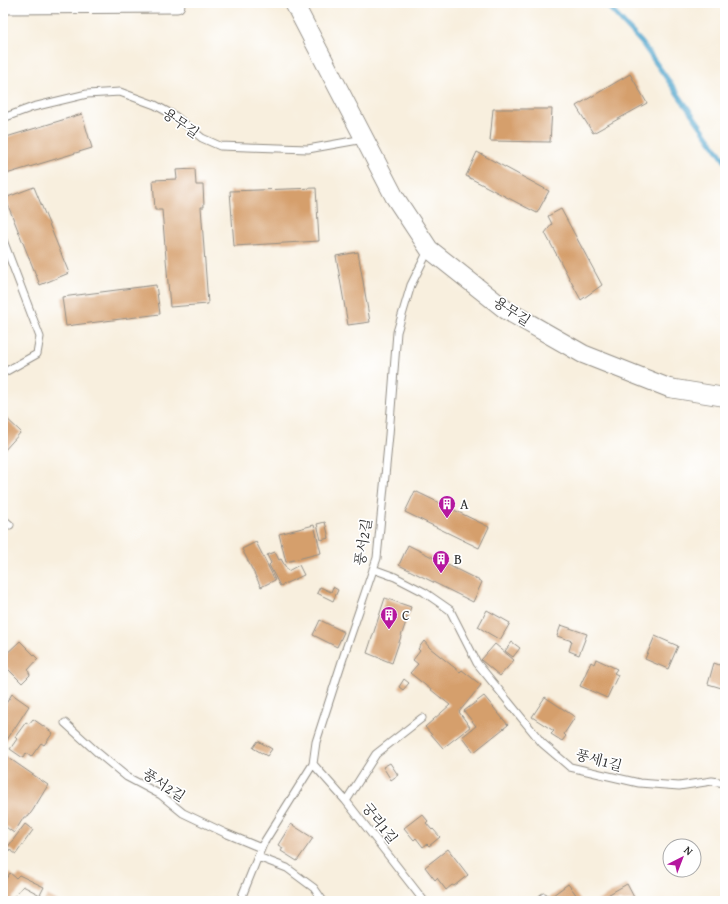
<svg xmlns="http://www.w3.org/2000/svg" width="728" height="904" viewBox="0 0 728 904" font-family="'Gentium Book Plus','Noto Serif KR',serif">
<rect width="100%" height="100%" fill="#fff"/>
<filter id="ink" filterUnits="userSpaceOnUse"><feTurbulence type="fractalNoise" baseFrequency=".025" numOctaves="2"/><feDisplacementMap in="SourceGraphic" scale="8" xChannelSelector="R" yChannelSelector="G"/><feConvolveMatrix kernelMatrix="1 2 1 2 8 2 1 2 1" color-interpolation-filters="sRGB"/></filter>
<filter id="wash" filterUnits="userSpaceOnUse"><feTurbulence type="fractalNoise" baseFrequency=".012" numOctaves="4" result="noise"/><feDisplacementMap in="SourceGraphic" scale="16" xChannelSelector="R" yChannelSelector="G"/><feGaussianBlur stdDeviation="0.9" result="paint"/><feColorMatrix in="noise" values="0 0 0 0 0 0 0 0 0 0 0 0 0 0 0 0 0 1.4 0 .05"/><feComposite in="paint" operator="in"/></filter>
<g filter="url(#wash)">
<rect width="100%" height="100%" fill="#f8efde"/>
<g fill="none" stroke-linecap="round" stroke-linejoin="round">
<path stroke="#4fa4cb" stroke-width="5" d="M 605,3 L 642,43 L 725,161"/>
</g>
<g id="blocks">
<path fill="#d59f6c" d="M 630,74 L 647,103 L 593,133 L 576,106 Z
M 493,109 L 552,109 L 550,142 L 490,141 Z
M 82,114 L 92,148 L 3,175 L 3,138 Z
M 477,152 L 549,191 L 537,213 L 466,176 Z
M 195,169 L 196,185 L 203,185 L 204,207 L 201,207 L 208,304 L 170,307 L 162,210 L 155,210 L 153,180 L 177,179 L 176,170 Z
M 34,187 L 69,273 L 40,285 L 5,198 Z
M 316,188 L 319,241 L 234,246 L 230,191 Z
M 561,209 L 602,285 L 581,300 L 545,233 L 552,224 L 548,216 Z
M 358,252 L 370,322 L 348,325 L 336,256 Z
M 156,285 L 160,314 L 66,326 L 62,297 Z
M 3,415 L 21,432 L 3,452 Z
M 415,491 L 489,527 L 479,548 L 405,512 Z
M 325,522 L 329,538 L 321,540 L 317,524 Z
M 314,525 L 321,553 L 286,562 L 279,534 Z
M 256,542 L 275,580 L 261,587 L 242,549 Z
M 408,545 L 482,582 L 473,602 L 399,565 Z
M 275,552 L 279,560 L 281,559 L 288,571 L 299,565 L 304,575 L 280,586 L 269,565 L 271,563 L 267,555 Z
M 320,587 L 331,592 L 333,587 L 338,590 L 333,601 L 317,593 Z
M 385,598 L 411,607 L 392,663 L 367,653 Z
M 487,610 L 510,623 L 500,640 L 478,627 Z
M 320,620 L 344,632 L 337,647 L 313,635 Z
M 561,625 L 587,634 L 579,655 L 569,651 L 572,641 L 557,636 Z
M 655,636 L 678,646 L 668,669 L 645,659 Z
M 20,641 L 38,659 L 28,670 L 30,675 L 22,683 L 3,664 L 3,657 Z
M 424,641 L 430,648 L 460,672 L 462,670 L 481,685 L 459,712 L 470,727 L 443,748 L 425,727 L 450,705 L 410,673 L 418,664 L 413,660 L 420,651 L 418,649 Z
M 512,642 L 520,648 L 513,657 L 505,651 Z
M 495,644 L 514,660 L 500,676 L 481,660 Z
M 596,659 L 617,669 L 614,673 L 618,675 L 607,698 L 580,686 L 591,662 L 594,664 Z
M 714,663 L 725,667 L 725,689 L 708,684 Z
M 404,679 L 409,683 L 403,690 L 399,687 Z
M 12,694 L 29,706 L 3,746 L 3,708 Z
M 484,696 L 508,725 L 474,752 L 462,737 L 476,726 L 464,711 Z
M 545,697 L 575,717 L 564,734 L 566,736 L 562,741 L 551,734 L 554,731 L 532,717 Z
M 33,719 L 53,733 L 44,745 L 41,743 L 31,757 L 26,753 L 23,758 L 10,749 L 17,739 L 15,737 L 26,722 L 29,724 Z
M 258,741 L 272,749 L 267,756 L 253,748 Z
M 3,754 L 48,785 L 33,810 L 28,817 L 24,817 L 14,833 L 3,825 Z
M 390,763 L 398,775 L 391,780 L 383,767 Z
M 422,814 L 428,821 L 426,823 L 432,830 L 433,829 L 440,837 L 429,846 L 427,844 L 423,847 L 416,838 L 414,840 L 404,828 Z
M 25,824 L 33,830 L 16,854 L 7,848 Z
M 291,824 L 313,838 L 297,861 L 281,851 L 283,848 L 278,845 Z
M 448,849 L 468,875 L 454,886 L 452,885 L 446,890 L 437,878 L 435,880 L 425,867 Z
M 10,873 L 16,878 L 19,875 L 44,887 L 40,895 L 23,886 L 10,901 L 3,901 L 3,883 Z
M 568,884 L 581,901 L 551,901 L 549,898 Z
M 627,884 L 636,901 L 597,901 Z
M 47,895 L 58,901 L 44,901 Z"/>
</g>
</g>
<g filter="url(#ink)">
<use href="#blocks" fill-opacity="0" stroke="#928d84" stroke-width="1"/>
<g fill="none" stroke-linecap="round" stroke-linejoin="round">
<defs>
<path id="service" d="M 3,118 L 33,107 L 87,94 L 120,92 L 155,105 L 175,116 L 202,138 L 220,146 L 308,149 L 364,139
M 3,240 L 40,337 L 37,354 L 3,373
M 3,519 L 10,525
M 373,569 L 395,577 L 424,592 L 450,610 L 477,663 L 542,743 L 570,767 L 639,783 L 679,786 L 712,781 L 725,783
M 65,723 L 98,753 L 127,777 L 161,795 L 183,813 L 225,833 L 261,848
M 313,764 L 346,801 L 424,901
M 346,801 L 376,754 L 422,718
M 258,857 L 287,868 L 314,888 L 323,901
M 240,901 L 263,844 L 313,764 L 316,742 L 346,649 L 377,558 L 389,435 L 397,332 L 411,285 L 429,249
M 539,901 L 544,897 L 547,901"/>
<path id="minor" d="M 3,6 L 177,5 L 177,3"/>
<path id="tertiary" d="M 294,3 L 394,196 L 429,249 L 506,310 L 583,354 L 669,388 L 725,397"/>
</defs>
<use href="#service" stroke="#928d84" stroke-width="9"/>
<use href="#minor" stroke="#928d84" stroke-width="17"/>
<use href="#tertiary" stroke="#928d84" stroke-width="20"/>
<use href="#service" stroke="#fff" stroke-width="7"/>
<use href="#minor" stroke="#fff" stroke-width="15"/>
<use href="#tertiary" stroke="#fff" stroke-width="18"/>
</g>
</g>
<defs>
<symbol id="building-pin" viewBox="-11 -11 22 30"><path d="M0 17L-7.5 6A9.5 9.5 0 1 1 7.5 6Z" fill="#b5179e" stroke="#fff"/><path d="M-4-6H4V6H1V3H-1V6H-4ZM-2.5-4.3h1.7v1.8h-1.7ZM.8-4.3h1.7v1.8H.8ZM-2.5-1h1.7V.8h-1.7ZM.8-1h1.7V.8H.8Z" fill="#fff"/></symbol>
</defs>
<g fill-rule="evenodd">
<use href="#building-pin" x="437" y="494" width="20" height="27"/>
<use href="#building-pin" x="431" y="549" width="20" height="27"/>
<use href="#building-pin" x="379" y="605" width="20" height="27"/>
</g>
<g text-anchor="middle" stroke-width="3.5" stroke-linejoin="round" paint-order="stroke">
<g font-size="14" fill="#2b2b2b" stroke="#fff">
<text transform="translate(181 123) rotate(35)" y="5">용무길</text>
<text transform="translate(512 311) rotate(33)" y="5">용무길</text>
<text transform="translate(363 542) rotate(-81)" y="5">풍서2길</text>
<text transform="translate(599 760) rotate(15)" y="5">풍세1길</text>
<text transform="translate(164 785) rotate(33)" y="5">풍서2길</text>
<text transform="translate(380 823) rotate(52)" y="5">궁리1길</text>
</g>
<g font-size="14" fill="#2b2b2b" stroke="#fff" text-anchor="start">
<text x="460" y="509">A</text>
<text x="454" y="564">B</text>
<text x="402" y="620">C</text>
</g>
</g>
<rect width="728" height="904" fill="none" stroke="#fff" stroke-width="16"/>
<g transform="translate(682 858) rotate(42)"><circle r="19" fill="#ffffff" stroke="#aaaaaa"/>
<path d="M0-3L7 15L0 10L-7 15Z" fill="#b5179e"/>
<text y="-6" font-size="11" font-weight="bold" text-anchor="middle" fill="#2b2b2b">N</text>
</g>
</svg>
